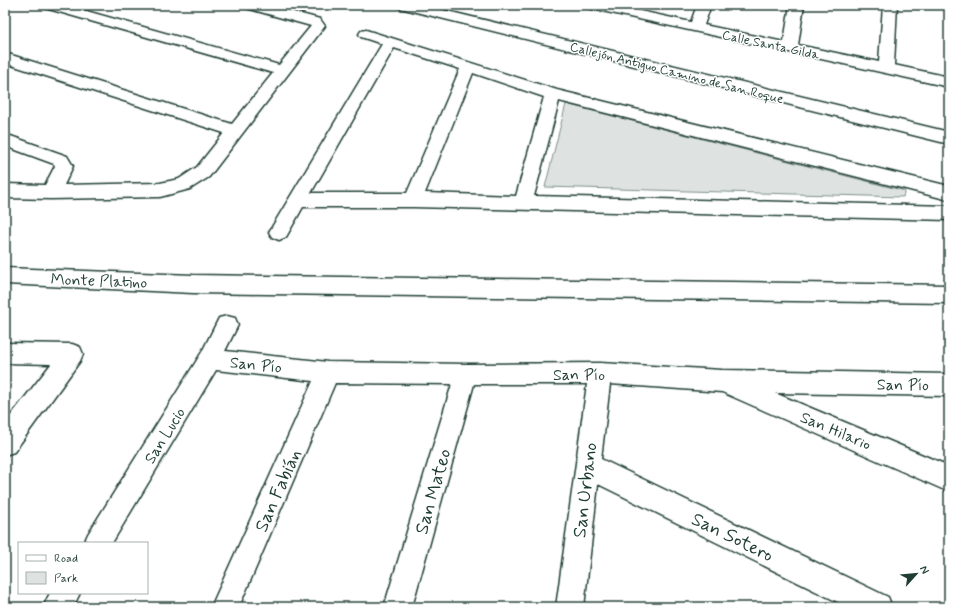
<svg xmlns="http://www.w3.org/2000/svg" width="954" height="612" viewBox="0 0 954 612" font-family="Mynerve,sans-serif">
<rect width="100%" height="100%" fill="#fff"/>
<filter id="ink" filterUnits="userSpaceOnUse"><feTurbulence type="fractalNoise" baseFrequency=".025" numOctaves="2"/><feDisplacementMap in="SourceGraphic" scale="8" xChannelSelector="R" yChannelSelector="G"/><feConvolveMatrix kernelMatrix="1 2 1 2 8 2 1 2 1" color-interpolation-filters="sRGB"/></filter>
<g filter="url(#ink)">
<path fill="#dee3e2" stroke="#7e908b" d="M 566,104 L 905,191 L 903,197 L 545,187 Z"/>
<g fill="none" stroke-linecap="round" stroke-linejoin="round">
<defs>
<path id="minor" d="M 43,5 L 65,5 L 279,65 L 311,26 L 246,8 L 244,5 L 267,5 L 320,19 L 325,26 L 209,177 L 190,189 L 160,197 L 51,199 L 5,198 L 5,184 L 45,185 L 55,166 L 54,164 L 5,146 L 5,134 L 67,156 L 73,166 L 64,185 L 160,183 L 179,179 L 197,167 L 224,133 L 5,63 L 5,53 L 232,124 L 273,73 L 45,8 Z
M 398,5 L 422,5 L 949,132 L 949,144 L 400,8 Z
M 586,5 L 612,5 L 691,22 L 697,5 L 711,5 L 704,25 L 784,42 L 790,5 L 804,5 L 798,45 L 879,62 L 883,5 L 897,5 L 894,65 L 949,77 L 949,87 L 593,9 L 588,8 Z
M 366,30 L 557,90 L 949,186 L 949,200 L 559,101 L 534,196 L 949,206 L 949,220 L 413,207 L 303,207 L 286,237 L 279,240 L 272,237 L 269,232 L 272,227 L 382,44 L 361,37 L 359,34 L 361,31 ZM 394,48 L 460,69 L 407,193 L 311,193 ZM 473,73 L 544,97 L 516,196 L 425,193 Z
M 5,268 L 193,275 L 949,285 L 949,303 L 193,293 L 5,284 Z
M 227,316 L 235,318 L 238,325 L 225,351 L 328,362 L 466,364 L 600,363 L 722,370 L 949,374 L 949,396 L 775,393 L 949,466 L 949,492 L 722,392 L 610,384 L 601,459 L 888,597 L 892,607 L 848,607 L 598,484 L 584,607 L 556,607 L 587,384 L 474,384 L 412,607 L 384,607 L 452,384 L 335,383 L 239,607 L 211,607 L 313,381 L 216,370 L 112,543 L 84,543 L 88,534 L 202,352 L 219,318 Z
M 5,343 L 72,344 L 80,347 L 83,354 L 80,361 L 14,452 L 5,455 L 5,423 L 51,364 L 5,363 Z
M 50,593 L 80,593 L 73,607 L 43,607 Z"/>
</defs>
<use href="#minor" stroke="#1f3d34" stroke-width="3"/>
<use href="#minor" fill="#fff" fill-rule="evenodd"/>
</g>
</g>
<g text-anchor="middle" stroke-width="3" stroke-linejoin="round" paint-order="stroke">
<g font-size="13" fill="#1f3d34" stroke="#fff">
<text transform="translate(771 44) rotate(12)" y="5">Calle Santa Gilda</text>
<text transform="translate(677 72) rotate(14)" y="5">Callejón Antiguo Camino de San Roque</text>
</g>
<g font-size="16" fill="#1f3d34" stroke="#fff">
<text transform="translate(99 280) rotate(2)" y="6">Monte Platino</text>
<text transform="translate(256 364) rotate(6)" y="6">San Pío</text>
<text x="579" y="380">San Pío</text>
<text transform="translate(903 384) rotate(1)" y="6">San Pío</text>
<text transform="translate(836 430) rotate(23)" y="6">San Hilario</text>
<text transform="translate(164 435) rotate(-58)" y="6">San Lucio</text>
</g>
<g font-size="19" fill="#1f3d34" stroke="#fff">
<text transform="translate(277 490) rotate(-66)" y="7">San Fabián</text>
<text transform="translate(584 490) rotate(-83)" y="7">San Urbano</text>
<text transform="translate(432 491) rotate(-74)" y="7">San Mateo</text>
<text transform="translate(733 536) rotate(26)" y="7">San Sotero</text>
</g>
</g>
<rect width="954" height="612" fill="none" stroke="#fff" stroke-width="20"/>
<rect x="10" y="10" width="934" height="592" fill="none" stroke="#1f3d34" stroke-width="1.5" filter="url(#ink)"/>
<rect x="18" y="542" width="130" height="52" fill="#ffffff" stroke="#a5b1ae"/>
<rect x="26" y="555" width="20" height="6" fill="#ffffff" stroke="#a5b1ae"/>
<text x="54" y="562" font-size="12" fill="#1f3d34">Road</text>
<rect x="26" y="572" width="20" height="12" fill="#dee3e2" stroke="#a5b1ae"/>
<text x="54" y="582" font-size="12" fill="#1f3d34">Park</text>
<g transform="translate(916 574) rotate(63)" stroke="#ffffff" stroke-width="3" paint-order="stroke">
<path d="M0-3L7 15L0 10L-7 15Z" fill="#1f3d34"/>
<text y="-6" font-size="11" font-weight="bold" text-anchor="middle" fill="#1f3d34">N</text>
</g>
</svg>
